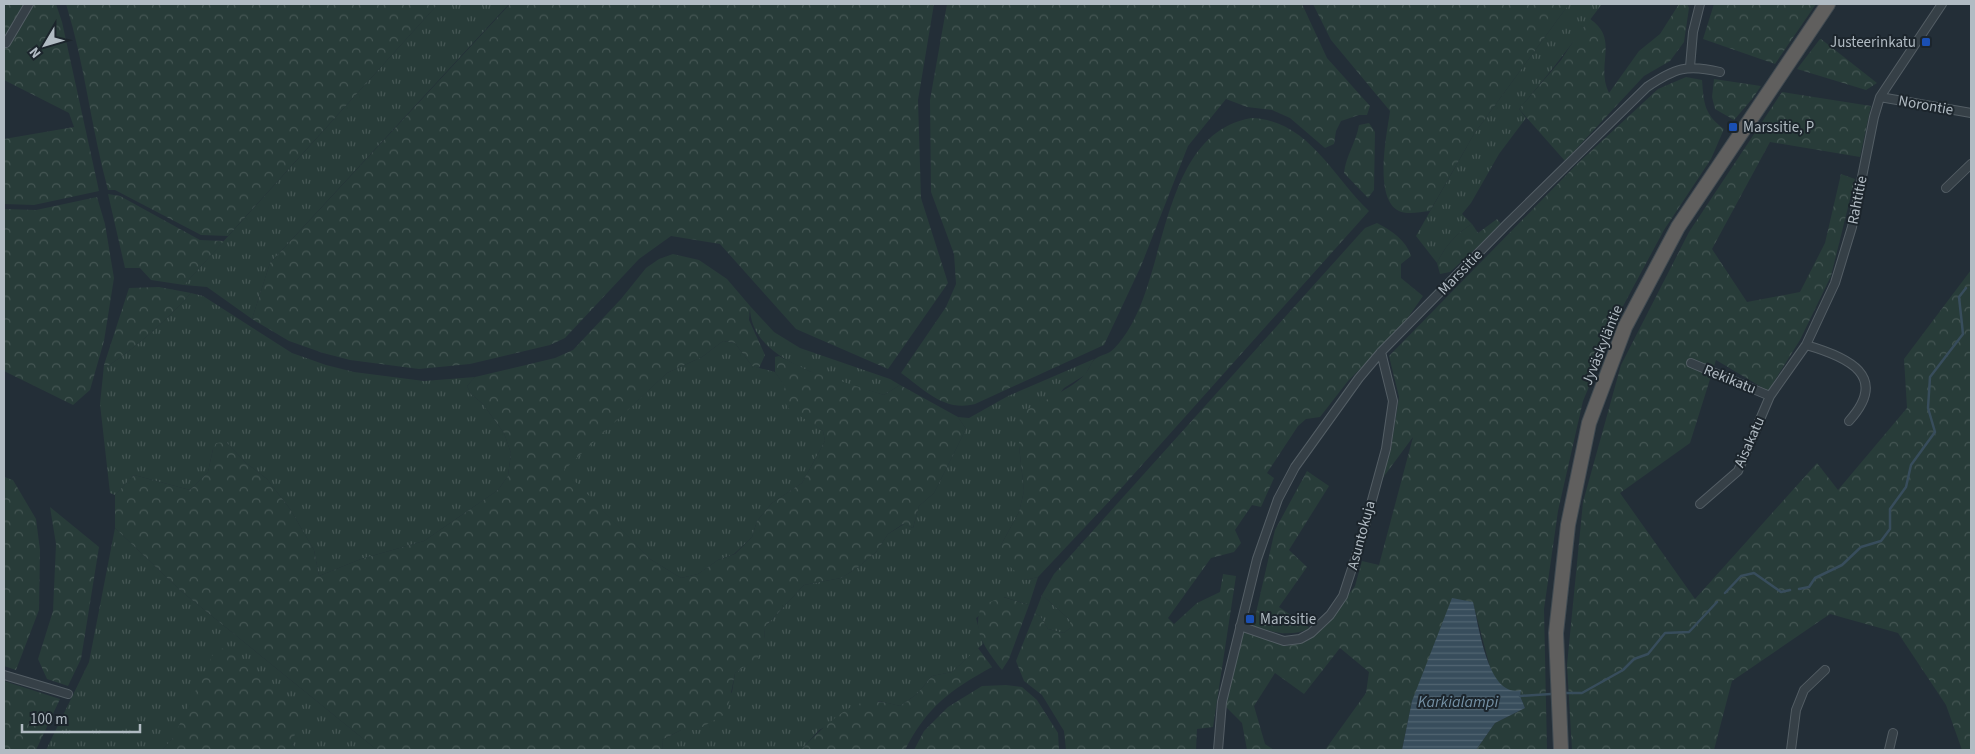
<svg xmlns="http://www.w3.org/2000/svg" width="1975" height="754" viewBox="0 0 1975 754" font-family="'Source Sans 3',sans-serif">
<defs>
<pattern id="grass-tufts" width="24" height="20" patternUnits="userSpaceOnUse" patternTransform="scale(1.25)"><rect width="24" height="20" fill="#283c39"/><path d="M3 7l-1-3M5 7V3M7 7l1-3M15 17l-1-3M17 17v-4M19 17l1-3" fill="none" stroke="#455654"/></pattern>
<pattern id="forest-crowns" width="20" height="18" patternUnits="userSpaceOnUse" patternTransform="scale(1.25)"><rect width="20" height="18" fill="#283c39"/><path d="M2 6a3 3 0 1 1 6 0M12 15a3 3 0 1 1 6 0" fill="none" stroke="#455654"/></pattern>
<pattern id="water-rules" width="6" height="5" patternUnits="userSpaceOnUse" patternTransform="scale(1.25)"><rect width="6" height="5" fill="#384d5c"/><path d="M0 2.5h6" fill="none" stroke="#526572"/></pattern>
</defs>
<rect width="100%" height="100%" fill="#232e37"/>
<path fill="url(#grass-tufts)" d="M 438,4 L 509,4 L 270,263 L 252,319 L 207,287 L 184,285 Z
M 1569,4 L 1602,4 C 1575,39 1549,75 1519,109 L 1526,118 L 1499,154 L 1471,203 L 1462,214 L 1472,224 C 1456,234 1445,246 1437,263 L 1416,236 L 1474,134 Z
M 191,293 L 203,296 L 292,353 L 326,365 L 354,372 L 424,381 L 475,377 L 467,386 L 471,394 L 483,404 L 504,433 L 511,453 L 508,476 L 498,490 L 424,541 L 361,559 L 319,576 L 314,550 L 290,509 L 267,479 L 246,463 L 226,442 L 213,449 L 208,472 L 190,490 L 134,475 L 115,495 L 110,493 L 100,404 L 104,365 L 108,366 C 139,345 166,321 191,293 Z
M 750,306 L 774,332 L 800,348 L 890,379 L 900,385 L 884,395 C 840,381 749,364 750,306 Z
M 723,341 L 735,343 L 752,366 L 775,372 L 810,422 L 823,431 L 825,441 L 802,483 L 772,503 L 757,521 L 752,537 L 734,554 L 718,560 L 698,574 L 681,578 L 650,559 L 563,470 L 667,373 L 702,357 Z
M 1094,359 L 1085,375 L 1064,388 L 1019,446 L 1024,491 L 1019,512 L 1001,545 L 1025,580 L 1038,577 L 1029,605 L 1004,597 L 976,618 L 983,644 L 952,672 L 932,676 L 917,694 L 900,706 L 879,701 L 819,730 L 801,750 L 663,750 L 662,740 L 681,730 L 697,730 L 732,692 L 735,673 C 758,658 764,655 765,627 L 804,585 L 841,578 L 857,568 L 876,552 L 888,534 L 904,524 L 913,528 L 919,506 L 934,493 L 966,429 L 958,417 L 969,418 L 1008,396 Z
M 115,528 L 181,591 L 377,750 L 296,750 L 292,743 L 173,738 L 162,750 L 46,750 L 89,662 Z
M 1042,595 L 1070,620 L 1070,628 L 1064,633 L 1048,629 L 1040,616 L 1035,613 Z"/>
<path fill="url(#forest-crowns)" d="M 4,4 L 56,4 L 62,22 L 99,191 L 34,205 L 4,204 L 4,139 L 74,127 L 69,113 L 4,80 Z
M 66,4 L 438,4 L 228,236 L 201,235 L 115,190 L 108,190 C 91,128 85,65 66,4 Z
M 510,4 L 934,4 L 918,100 L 921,198 L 948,283 L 888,369 L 796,329 L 720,244 L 671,236 L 639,259 L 565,338 L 550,345 L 470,364 L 419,369 L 350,360 L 323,353 L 289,341 L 252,319 L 270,263 Z
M 947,4 L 1302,4 L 1327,58 L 1370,106 L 1367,115 L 1359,115 L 1341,121 L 1336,131 L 1334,144 L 1325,148 L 1290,118 L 1272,110 L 1247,107 L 1226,99 L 1188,146 L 1141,266 L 1104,345 L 975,404 C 944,412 925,390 901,373 L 946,307 L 956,284 L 954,254 L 931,192 L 930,100 Z
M 1313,4 L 1569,4 L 1474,134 L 1430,211 C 1420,212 1407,215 1399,211 C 1373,198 1387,134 1390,111 L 1331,40 Z
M 1679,4 L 1687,4 L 1689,8 L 1684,42 L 1670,61 L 1644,76 L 1565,161 L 1519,109 L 1561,60 L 1578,34 L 1590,19 C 1620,39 1595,65 1609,93 L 1639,51 L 1660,34 Z
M 1714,4 L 1816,4 L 1775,64 L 1703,39 Z
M 1820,39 L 1821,39 L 1877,83 L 1866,90 L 1797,69 Z
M 1686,77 L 1702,80 C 1704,104 1704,114 1724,129 L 1711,159 L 1664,230 L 1622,308 L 1583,401 L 1558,511 L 1544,609 L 1547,750 L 1476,750 L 1495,723 L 1525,708 L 1520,696 L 1501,687 L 1491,671 L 1473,603 L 1412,701 L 1402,750 L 1325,750 L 1366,693 L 1369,672 L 1340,648 L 1304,694 L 1275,673 L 1254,706 L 1265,744 L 1274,750 L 1247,750 L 1242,723 L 1225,706 L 1244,632 L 1286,646 L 1305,641 L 1333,615 L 1355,586 L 1362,561 L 1379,565 L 1413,437 L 1382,479 L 1391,449 L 1399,397 L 1389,356 L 1577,164 L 1658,89 Z
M 1714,79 L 1761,86 L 1753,98 L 1734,120 L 1715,109 L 1712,97 Z
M 1782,92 L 1871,106 L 1860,157 L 1770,142 L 1712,249 L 1747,302 L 1800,292 L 1825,243 L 1841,174 L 1855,179 L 1831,276 L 1800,340 L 1768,391 L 1716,360 L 1690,443 L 1620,493 L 1695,599 L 1817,463 L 1838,490 L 1907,408 L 1904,359 L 1971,270 L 1971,750 L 1962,750 L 1946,705 L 1898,633 L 1830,614 L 1732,681 L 1714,750 L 1572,750 L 1567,665 L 1583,502 L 1621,365 L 1689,232 Z
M 1251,118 C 1308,120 1332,176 1369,211 L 1117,493 L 1038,577 L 1025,580 L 1007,564 L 1001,545 L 1019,512 L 1024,491 L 1019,446 L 1020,413 C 1037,404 1074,388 1085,374 C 1089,370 1090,365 1093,361 C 1097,356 1105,355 1110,352 C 1117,347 1122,339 1127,332 C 1168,270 1161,134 1251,118 Z
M 1369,123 L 1375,132 L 1374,190 L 1368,198 L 1344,173 C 1346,155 1356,143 1359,125 Z
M 108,194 L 120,196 L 200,240 L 224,241 L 184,285 L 151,280 L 140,268 L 125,268 Z
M 97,197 L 105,224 L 114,278 L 104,341 L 90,390 L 73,405 L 4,371 L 4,209 L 36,210 Z
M 1497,219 L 1502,225 L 1450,272 L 1440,274 L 1437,263 C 1445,246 1456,234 1472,224 L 1478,233 Z
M 1377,223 C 1392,231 1406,240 1411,256 L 1401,264 L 1401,278 L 1423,296 L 1400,329 L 1348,381 L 1320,417 L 1306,419 L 1298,426 L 1267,473 L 1274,478 L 1261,507 L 1252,505 L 1235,530 L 1241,543 L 1234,552 L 1211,558 L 1168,618 L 1174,624 L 1197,603 L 1220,592 L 1223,574 L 1236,576 L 1213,727 L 1197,729 L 1196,750 L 1066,750 L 1064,731 L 1042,695 L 1024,681 L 1016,661 L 1035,613 L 1040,616 L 1048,629 L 1064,633 L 1070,628 L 1070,620 L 1042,595 L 1054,574 L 1365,228 Z
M 673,254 L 699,260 L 727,279 L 750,306 L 749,320 L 765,355 L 759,368 L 752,366 L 735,343 L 723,341 L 702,357 L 667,373 L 564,470 L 650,559 L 681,578 L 698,574 L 718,560 L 735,554 L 752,537 L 757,521 L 772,503 L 802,483 L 825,441 L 823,431 L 788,408 L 782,396 L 785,387 L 775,372 L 775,357 L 779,356 L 809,371 L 884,395 L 900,385 L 958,417 L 966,429 L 934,493 L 919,506 L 913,528 L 903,524 L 888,534 L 876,552 L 857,568 L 841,578 L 804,585 L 765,627 L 764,644 L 758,658 L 735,673 L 727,713 L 697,730 L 681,730 L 662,740 L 663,750 L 377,750 L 181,591 L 115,528 L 115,495 L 134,475 L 190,490 L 208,472 L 213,449 L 216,443 L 226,442 L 246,463 L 267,479 L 290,509 L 314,550 L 319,576 L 361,559 L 424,541 L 498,490 L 508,476 L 511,453 L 504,433 L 483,404 L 471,394 L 467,386 L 475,377 L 555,358 L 573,350 L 621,299 L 646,268 L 659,259 Z
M 159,287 L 191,293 C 166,321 139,345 108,366 L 104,365 L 129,288 Z
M 1307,471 L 1329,486 L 1289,550 L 1307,567 L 1279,607 L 1310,628 C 1290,638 1273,632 1253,626 L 1275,530 Z
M 4,477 L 13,480 L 36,519 L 40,550 L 39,610 L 16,670 L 4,666 Z
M 50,507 L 99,547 L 81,659 L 68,686 L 47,679 L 38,659 L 53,611 L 56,544 Z
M 1003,597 L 1029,605 L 1009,659 L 1002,670 C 987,650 970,631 982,605 Z
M 226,648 L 303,710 L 292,743 L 296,750 L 162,750 L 173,738 L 215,650 Z
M 978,648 L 992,667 C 950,690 927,707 905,750 L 801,750 C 814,736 843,707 862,703 C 875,699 887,703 900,706 L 917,694 L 932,676 L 952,672 Z
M 4,681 L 60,699 L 36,750 L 4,750 Z
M 1006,685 L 1022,687 L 1037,700 L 1058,733 L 1059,750 L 914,750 L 924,731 L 948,707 L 982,686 Z"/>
<path fill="url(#water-rules)" d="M 1452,598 L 1473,602 C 1479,626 1488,699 1521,690 L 1520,696 L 1525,708 L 1495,723 L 1476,750 L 1402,750 L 1412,701 Z"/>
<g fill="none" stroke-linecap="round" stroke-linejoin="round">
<path stroke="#384d5c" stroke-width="2.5" d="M 1799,589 L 1809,587 L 1815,578 L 1842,565 L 1861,547 L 1881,541 L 1890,529 L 1890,509 L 1906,487 L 1911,465 L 1935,432 L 1928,408 L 1930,377 L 1963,334 L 1959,297 L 1966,288
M 1725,593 L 1741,576 L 1754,573 L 1781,592 L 1790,590
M 1566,693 L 1582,693 L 1623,670 L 1634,659 L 1648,654 L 1665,633 L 1689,632 L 1717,602
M 1520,696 L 1551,694"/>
<defs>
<path id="minor" d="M 6,43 L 29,4
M 1690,67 L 1693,32 L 1700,4
M 1880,97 L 1971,113
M 1946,188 L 1971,164
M 1806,345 C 1848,357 1890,376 1849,421
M 1691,363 L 1770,396
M 1700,504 L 1738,471 L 1770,396 L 1806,345 L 1835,283 L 1852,227 L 1874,117 L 1880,97 L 1942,4
M 1240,626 L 1284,641 L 1300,639 L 1311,633 L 1330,615 L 1343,596 L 1360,544 L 1386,449 L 1393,401 L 1381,352
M 4,675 L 68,694
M 1218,750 L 1222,702 L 1257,559 L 1278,499 L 1295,467 L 1359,378 L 1381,352 L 1507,224 L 1647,87 C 1675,68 1687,64 1720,72
M 1791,750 L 1796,710 L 1804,690 L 1825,670
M 1889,750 L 1893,733"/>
<path id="trunk" d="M 1561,750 L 1556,633 L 1568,525 L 1589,423 L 1625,327 L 1678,227 L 1828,4"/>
</defs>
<use href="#minor" stroke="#545e65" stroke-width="10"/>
<use href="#trunk" stroke="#414b52" stroke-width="16"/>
<use href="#minor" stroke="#364047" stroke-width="8"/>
<use href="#trunk" stroke="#605f5e" stroke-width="14"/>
</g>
<g fill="#1a4fb4" stroke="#1c252c" stroke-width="2">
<rect x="1921" y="37" width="10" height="10" rx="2.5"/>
<rect x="1728" y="122" width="10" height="10" rx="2.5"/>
<rect x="1245" y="614" width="10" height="10" rx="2.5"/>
</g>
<g text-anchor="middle" stroke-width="4" stroke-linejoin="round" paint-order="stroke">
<g font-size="15" fill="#b1bbc3" stroke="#1c252c" text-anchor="start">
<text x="1916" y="47" text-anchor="end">Justeerinkatu</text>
<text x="1743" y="132">Marssitie, P</text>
<text x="1260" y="624">Marssitie</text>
</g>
<g font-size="15" fill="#b1bbc3" stroke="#1c252c">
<text transform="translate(1926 105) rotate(10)" y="5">Norontie</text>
<text transform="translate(1857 200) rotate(-79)" y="5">Rahtitie</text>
<text transform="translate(1460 272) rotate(-46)" y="5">Marssitie</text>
<text transform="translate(1602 345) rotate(-68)" y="5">Jyväskyläntie</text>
<text transform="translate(1730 379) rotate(22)" y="5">Rekikatu</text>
<text transform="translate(1749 442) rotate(-66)" y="5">Aisakatu</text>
<text transform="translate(1361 535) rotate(-75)" y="5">Asuntokuja</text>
</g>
<g font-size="16" font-style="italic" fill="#7490a4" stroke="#1c252c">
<text x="1458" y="707">Karkialampi</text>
</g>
</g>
<rect width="1975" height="754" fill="none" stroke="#b1bbc3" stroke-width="10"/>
<g transform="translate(45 45) rotate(232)" stroke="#1c252c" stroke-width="4" paint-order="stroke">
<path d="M0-4L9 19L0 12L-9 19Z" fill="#b1bbc3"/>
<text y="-8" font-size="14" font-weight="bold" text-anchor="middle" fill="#b1bbc3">N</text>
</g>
<path d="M22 724v8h118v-8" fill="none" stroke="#b1bbc3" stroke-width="2.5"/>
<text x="30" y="724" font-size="15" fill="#b1bbc3" stroke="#1c252c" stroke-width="4" paint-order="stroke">100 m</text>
</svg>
